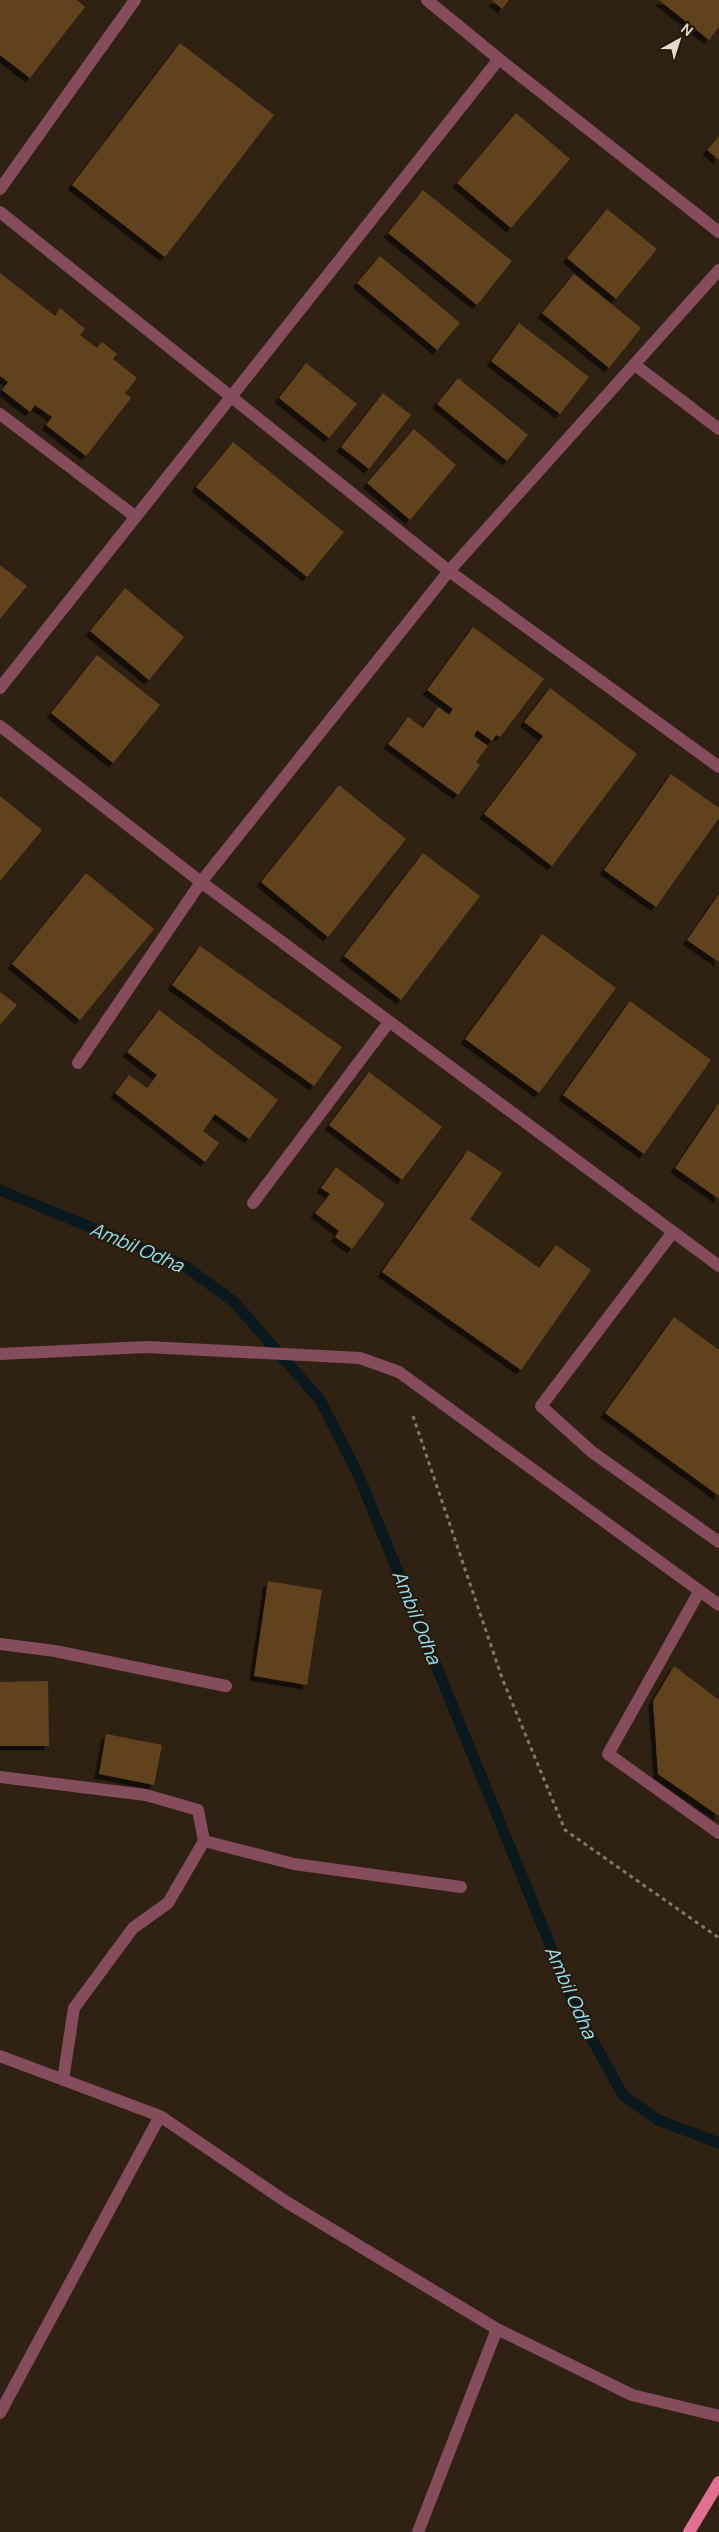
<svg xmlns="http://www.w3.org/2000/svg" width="719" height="2532" viewBox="0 0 719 2532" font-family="Manrope,sans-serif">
<defs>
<filter id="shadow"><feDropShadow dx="-4.5" dy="4.5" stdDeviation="0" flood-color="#0009"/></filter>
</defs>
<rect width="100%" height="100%" fill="#2f2212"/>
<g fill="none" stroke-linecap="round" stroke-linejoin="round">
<path stroke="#09191d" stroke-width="11" d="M 0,1190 L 185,1266 L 234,1302 L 320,1400 L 358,1474 L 579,2016 L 623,2095 L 658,2120 L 719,2143"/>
</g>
<path fill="#60431a" filter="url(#shadow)" d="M 0,0 L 77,0 L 85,7 L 30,78 L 0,55 Z
M 492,0 L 509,0 L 502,9 Z
M 659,0 L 719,0 L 719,27 L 709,40 Z
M 180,43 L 274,115 L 165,257 L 72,185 Z
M 516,113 L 570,159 L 511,228 L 457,183 Z
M 719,136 L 719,160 L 707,150 Z
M 423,190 L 512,261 L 477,305 L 388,233 Z
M 607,209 L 657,249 L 616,299 L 567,258 Z
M 380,256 L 460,323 L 437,350 L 357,283 Z
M 0,273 L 55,316 L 60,308 L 85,329 L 80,335 L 97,348 L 102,342 L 117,354 L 113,359 L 137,378 L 125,393 L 131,398 L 86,456 L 46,425 L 52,417 L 35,405 L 30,412 L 2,390 L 8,382 L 0,376 Z
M 574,274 L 641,328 L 609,368 L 542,313 Z
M 519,323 L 589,377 L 560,414 L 491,361 Z
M 306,363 L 357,404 L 329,438 L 279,398 Z
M 458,378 L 528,435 L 507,461 L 437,404 Z
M 383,393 L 411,415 L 369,469 L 341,447 Z
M 414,429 L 456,465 L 410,520 L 367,483 Z
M 233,442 L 344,532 L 307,577 L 196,487 Z
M 0,565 L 27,586 L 0,619 Z
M 125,588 L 184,637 L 149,680 L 90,631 Z
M 473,627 L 544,679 L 500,737 L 496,735 L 492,741 L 477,730 L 474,736 L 488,746 L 476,762 L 480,765 L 458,795 L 388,744 L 408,717 L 423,728 L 438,707 L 449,715 L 453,709 L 427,690 Z
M 97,655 L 160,705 L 113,763 L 51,713 Z
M 550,688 L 637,754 L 552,866 L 484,814 L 543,736 L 524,722 Z
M 671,774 L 719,808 L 719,818 L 656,907 L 604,870 Z
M 339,785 L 406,839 L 328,937 L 261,882 Z
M 0,796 L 42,830 L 0,881 Z
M 423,853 L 480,896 L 401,1000 L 344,956 Z
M 86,873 L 154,929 L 80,1020 L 12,964 Z
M 719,894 L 719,962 L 687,940 Z
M 542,934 L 616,988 L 539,1093 L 465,1039 Z
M 200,946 L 342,1047 L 314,1086 L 172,985 Z
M 0,992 L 17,1005 L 0,1025 Z
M 630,1001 L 711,1060 L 644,1154 L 563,1095 Z
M 159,1010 L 278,1100 L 249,1139 L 215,1114 L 203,1131 L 219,1143 L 205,1162 L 115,1093 L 129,1075 L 147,1088 L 157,1075 L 127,1052 Z
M 369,1072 L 442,1127 L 402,1180 L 329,1125 Z
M 719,1103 L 719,1199 L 675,1168 Z
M 468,1150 L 502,1173 L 470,1219 L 539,1268 L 556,1245 L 591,1270 L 521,1370 L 382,1272 Z
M 336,1167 L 385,1204 L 352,1249 L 335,1237 L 339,1231 L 315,1213 L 330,1194 L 321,1188 Z
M 674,1317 L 719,1350 L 719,1496 L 605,1413 Z
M 268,1581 L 322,1590 L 307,1685 L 254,1676 Z
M 674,1666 L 719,1700 L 719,1816 L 658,1774 L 653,1701 Z
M 48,1681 L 49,1746 L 0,1746 L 0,1682 Z
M 106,1734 L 162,1745 L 154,1785 L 99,1774 Z"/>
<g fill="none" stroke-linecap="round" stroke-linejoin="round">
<path stroke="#82776a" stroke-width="3" stroke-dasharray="4 4" stroke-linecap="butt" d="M 413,1416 L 502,1678 L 565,1830 L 719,1938"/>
<path stroke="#854c5c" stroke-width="12" d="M 699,1592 L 608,1754 L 719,1833"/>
<path stroke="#854c5c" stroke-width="12" d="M 427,0 L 499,59 L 719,232
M 0,189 L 135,0
M 0,212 L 449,571 L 719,767
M 635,365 L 719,429
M 0,414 L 136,517
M 0,688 L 499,59
M 0,726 L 201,882 L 719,1266
M 78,1063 L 201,882 L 449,571 L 719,270
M 253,1203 L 389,1022
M 673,1232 L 541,1406 L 592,1452 L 719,1542
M 0,1644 L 55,1651 L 226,1686
M 0,1777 L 146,1795 L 198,1810 L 204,1841
M 0,2056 L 160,2116 L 288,2203 L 497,2329 L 632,2395 L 719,2416
M 63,2080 L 74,2008 L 133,1928 L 168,1903 L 204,1841 L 294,1864 L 461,1887
M 0,2413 L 160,2116
M 418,2532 L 497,2329"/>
<path stroke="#854c5c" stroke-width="12" d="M 0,1354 L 147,1347 L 360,1358 L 399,1372 L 719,1605"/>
<path stroke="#e36f93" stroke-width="12" d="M 689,2532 L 719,2482"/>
</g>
<g text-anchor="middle" stroke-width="4" stroke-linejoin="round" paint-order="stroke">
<g font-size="19" font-style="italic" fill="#90e1fb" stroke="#251908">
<text transform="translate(137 1247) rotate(23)" y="7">Ambil Odha</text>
<text transform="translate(417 1617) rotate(68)" y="7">Ambil Odha</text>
<text transform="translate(571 1992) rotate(66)" y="7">Ambil Odha</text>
</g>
</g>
<g transform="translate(679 40) rotate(39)" stroke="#251908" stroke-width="4" paint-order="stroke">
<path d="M0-4L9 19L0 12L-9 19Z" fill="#e3dad0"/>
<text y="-8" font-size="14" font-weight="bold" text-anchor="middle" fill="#e3dad0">N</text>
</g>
</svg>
